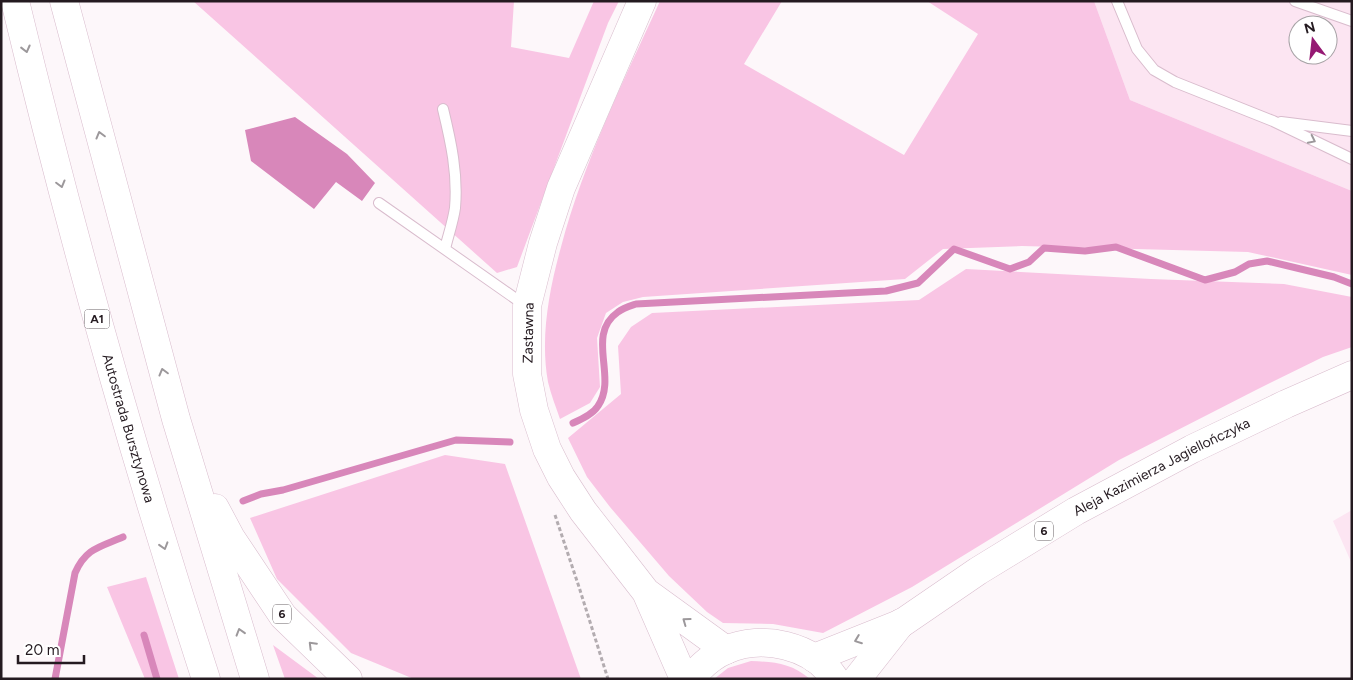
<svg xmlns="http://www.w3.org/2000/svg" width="1353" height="680" viewBox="0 0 1353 680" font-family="Figtree,sans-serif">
<rect width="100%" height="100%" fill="#fdf7fa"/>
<path fill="#fce5f2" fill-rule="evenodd" d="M 1094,1 L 1352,1 L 1352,191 L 1130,100 ZM 1298,25 L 1328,25 L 1328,55 L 1298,55 Z
M 1352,510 L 1352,564 L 1333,521 Z"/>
<path fill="#f9c5e4" d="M 193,1 L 514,1 L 511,47 L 569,58 L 594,1 L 619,1 L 608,23 L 517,267 L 497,273 Z
M 660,1 L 782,1 L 744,64 L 904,155 L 978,34 L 927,1 L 1094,1 L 1130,100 L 1352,191 L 1352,275 L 1248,252 L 1022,246 L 943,249 L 905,279 L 643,297 L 623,302 L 606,313 L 597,338 L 600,387 L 590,403 L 560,419 C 556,407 551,395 548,382 C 540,338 549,290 561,247 C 584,161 623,82 660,1 Z
M 966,269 L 1151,279 L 1284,284 L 1352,297 L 1352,347 L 1323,357 L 1256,390 L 1119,460 L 912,587 L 823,633 L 773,624 L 723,623 L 707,612 L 669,576 L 610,507 L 587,477 L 568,438 L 621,394 L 618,346 L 631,327 L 652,313 L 919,300 Z
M 445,455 L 505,464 L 581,679 L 414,679 L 351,653 L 277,579 L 250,518 Z
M 146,577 L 179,679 L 145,679 L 107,587 Z
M 273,645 L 319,679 L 285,679 Z
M 751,661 C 775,662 791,663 810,679 L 714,679 L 728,668 Z"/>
<path fill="#d887ba" d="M 295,117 L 347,154 L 375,183 L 362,201 L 336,182 L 314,209 L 251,161 L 245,130 Z"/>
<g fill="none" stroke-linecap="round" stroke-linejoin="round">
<path stroke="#d887ba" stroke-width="7" d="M 573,423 C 582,419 593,414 598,406 C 618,377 585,335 618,312 C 623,308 630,306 636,304 L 886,291 L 918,283 L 954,249 L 1010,269 L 1029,262 L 1044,248 L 1085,251 L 1116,247 L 1205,280 L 1235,272 L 1249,264 L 1267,261 L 1334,277 L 1352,284
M 243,501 L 261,494 L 283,490 L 456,440 L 510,442
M 144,635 L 157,679
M 55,679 L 75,573 C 86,548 100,547 123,537"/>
<defs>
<path id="service" d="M 1117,1 L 1137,49 L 1154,70 L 1175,82 L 1273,121 L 1352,159
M 1295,1 L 1352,21
M 443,109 C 451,142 458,174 455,208 C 453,222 448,236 445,249
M 1281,122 L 1352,131
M 379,203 L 526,306"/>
<path id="secondary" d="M 642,1 L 561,188 L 543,243 L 527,306 L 527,374 L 534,410 L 547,449 L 561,477 L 583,511 L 646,592 L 684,679
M 646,592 L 726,650"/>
<g id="primary">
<path id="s1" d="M 814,658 L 902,623 L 978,571 L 1076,511 L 1192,449 L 1286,404 L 1352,375"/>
<path d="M 690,679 C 700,667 711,656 726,650 C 762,634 813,645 835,679"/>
<path d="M 857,679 L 901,623"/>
</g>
<g id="motorway">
<path id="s2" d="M 15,1 C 70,229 133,456 206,679"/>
<path d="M 64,1 L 176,419 L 255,679"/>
<path d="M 215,508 L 231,538 L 283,616 L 348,679"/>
</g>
</defs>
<use href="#service" stroke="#d9bccd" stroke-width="12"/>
<use href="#secondary" stroke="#d9bccd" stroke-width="29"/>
<use href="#primary" stroke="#d9bccd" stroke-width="29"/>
<use href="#motorway" stroke="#d9bccd" stroke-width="29"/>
<path stroke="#b3acb0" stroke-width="3" stroke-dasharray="4 2.5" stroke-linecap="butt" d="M 555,515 L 579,587 L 608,679"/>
<use href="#service" stroke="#fff" stroke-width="10"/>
<use href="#secondary" stroke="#fff" stroke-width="28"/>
<use href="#primary" stroke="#fff" stroke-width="28"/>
<use href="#motorway" stroke="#fff" stroke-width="28"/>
</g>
<defs><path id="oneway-chevron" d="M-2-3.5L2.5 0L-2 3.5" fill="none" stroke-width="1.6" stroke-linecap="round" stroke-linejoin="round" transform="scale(1.25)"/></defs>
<g stroke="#9c989b">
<use href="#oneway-chevron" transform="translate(26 49) rotate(76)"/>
<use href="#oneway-chevron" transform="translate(100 135) rotate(-105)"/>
<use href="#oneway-chevron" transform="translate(1312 140) rotate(26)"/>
<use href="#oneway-chevron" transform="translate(61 184) rotate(75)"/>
<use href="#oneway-chevron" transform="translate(163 372) rotate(-105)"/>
<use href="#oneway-chevron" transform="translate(164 546) rotate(73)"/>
<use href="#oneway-chevron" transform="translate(686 621) rotate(-144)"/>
<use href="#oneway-chevron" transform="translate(240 632) rotate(-107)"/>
<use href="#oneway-chevron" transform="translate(858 640) rotate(159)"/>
<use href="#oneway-chevron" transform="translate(312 645) rotate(-135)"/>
</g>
<g text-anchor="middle" stroke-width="5" stroke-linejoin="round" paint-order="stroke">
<g fill="#fff" stroke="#665f63" stroke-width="1">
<rect x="84.5" y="309.5" width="25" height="19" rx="4"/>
<rect x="1035" y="521.5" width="18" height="19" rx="4"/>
<rect x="273" y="604.5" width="18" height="19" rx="4"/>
</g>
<g font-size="12" font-weight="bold" fill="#241a20">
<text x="97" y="323">A1</text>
<text x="1044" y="535">6</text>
<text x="282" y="618">6</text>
</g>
<g font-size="14" fill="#241a20" stroke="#fff">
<text transform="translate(528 333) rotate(-89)" y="5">Zastawna</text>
<text dy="5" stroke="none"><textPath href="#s2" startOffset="442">Autostrada Bursztynowa</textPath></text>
<text dy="5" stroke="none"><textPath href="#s1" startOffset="398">Aleja Kazimierza Jagiellończyka</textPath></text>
</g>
</g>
<rect width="1353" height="680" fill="none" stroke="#241a20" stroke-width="5"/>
<g transform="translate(1313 40) rotate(345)"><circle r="24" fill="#ffffff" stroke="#a7a3a6"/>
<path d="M0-4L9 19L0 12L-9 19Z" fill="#951973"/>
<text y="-8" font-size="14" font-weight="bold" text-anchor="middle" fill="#241a20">N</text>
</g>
<path d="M18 655v8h66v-8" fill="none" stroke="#241a20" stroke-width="2.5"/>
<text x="25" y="655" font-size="15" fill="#241a20" stroke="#ffffff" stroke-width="4" paint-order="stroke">20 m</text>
</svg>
